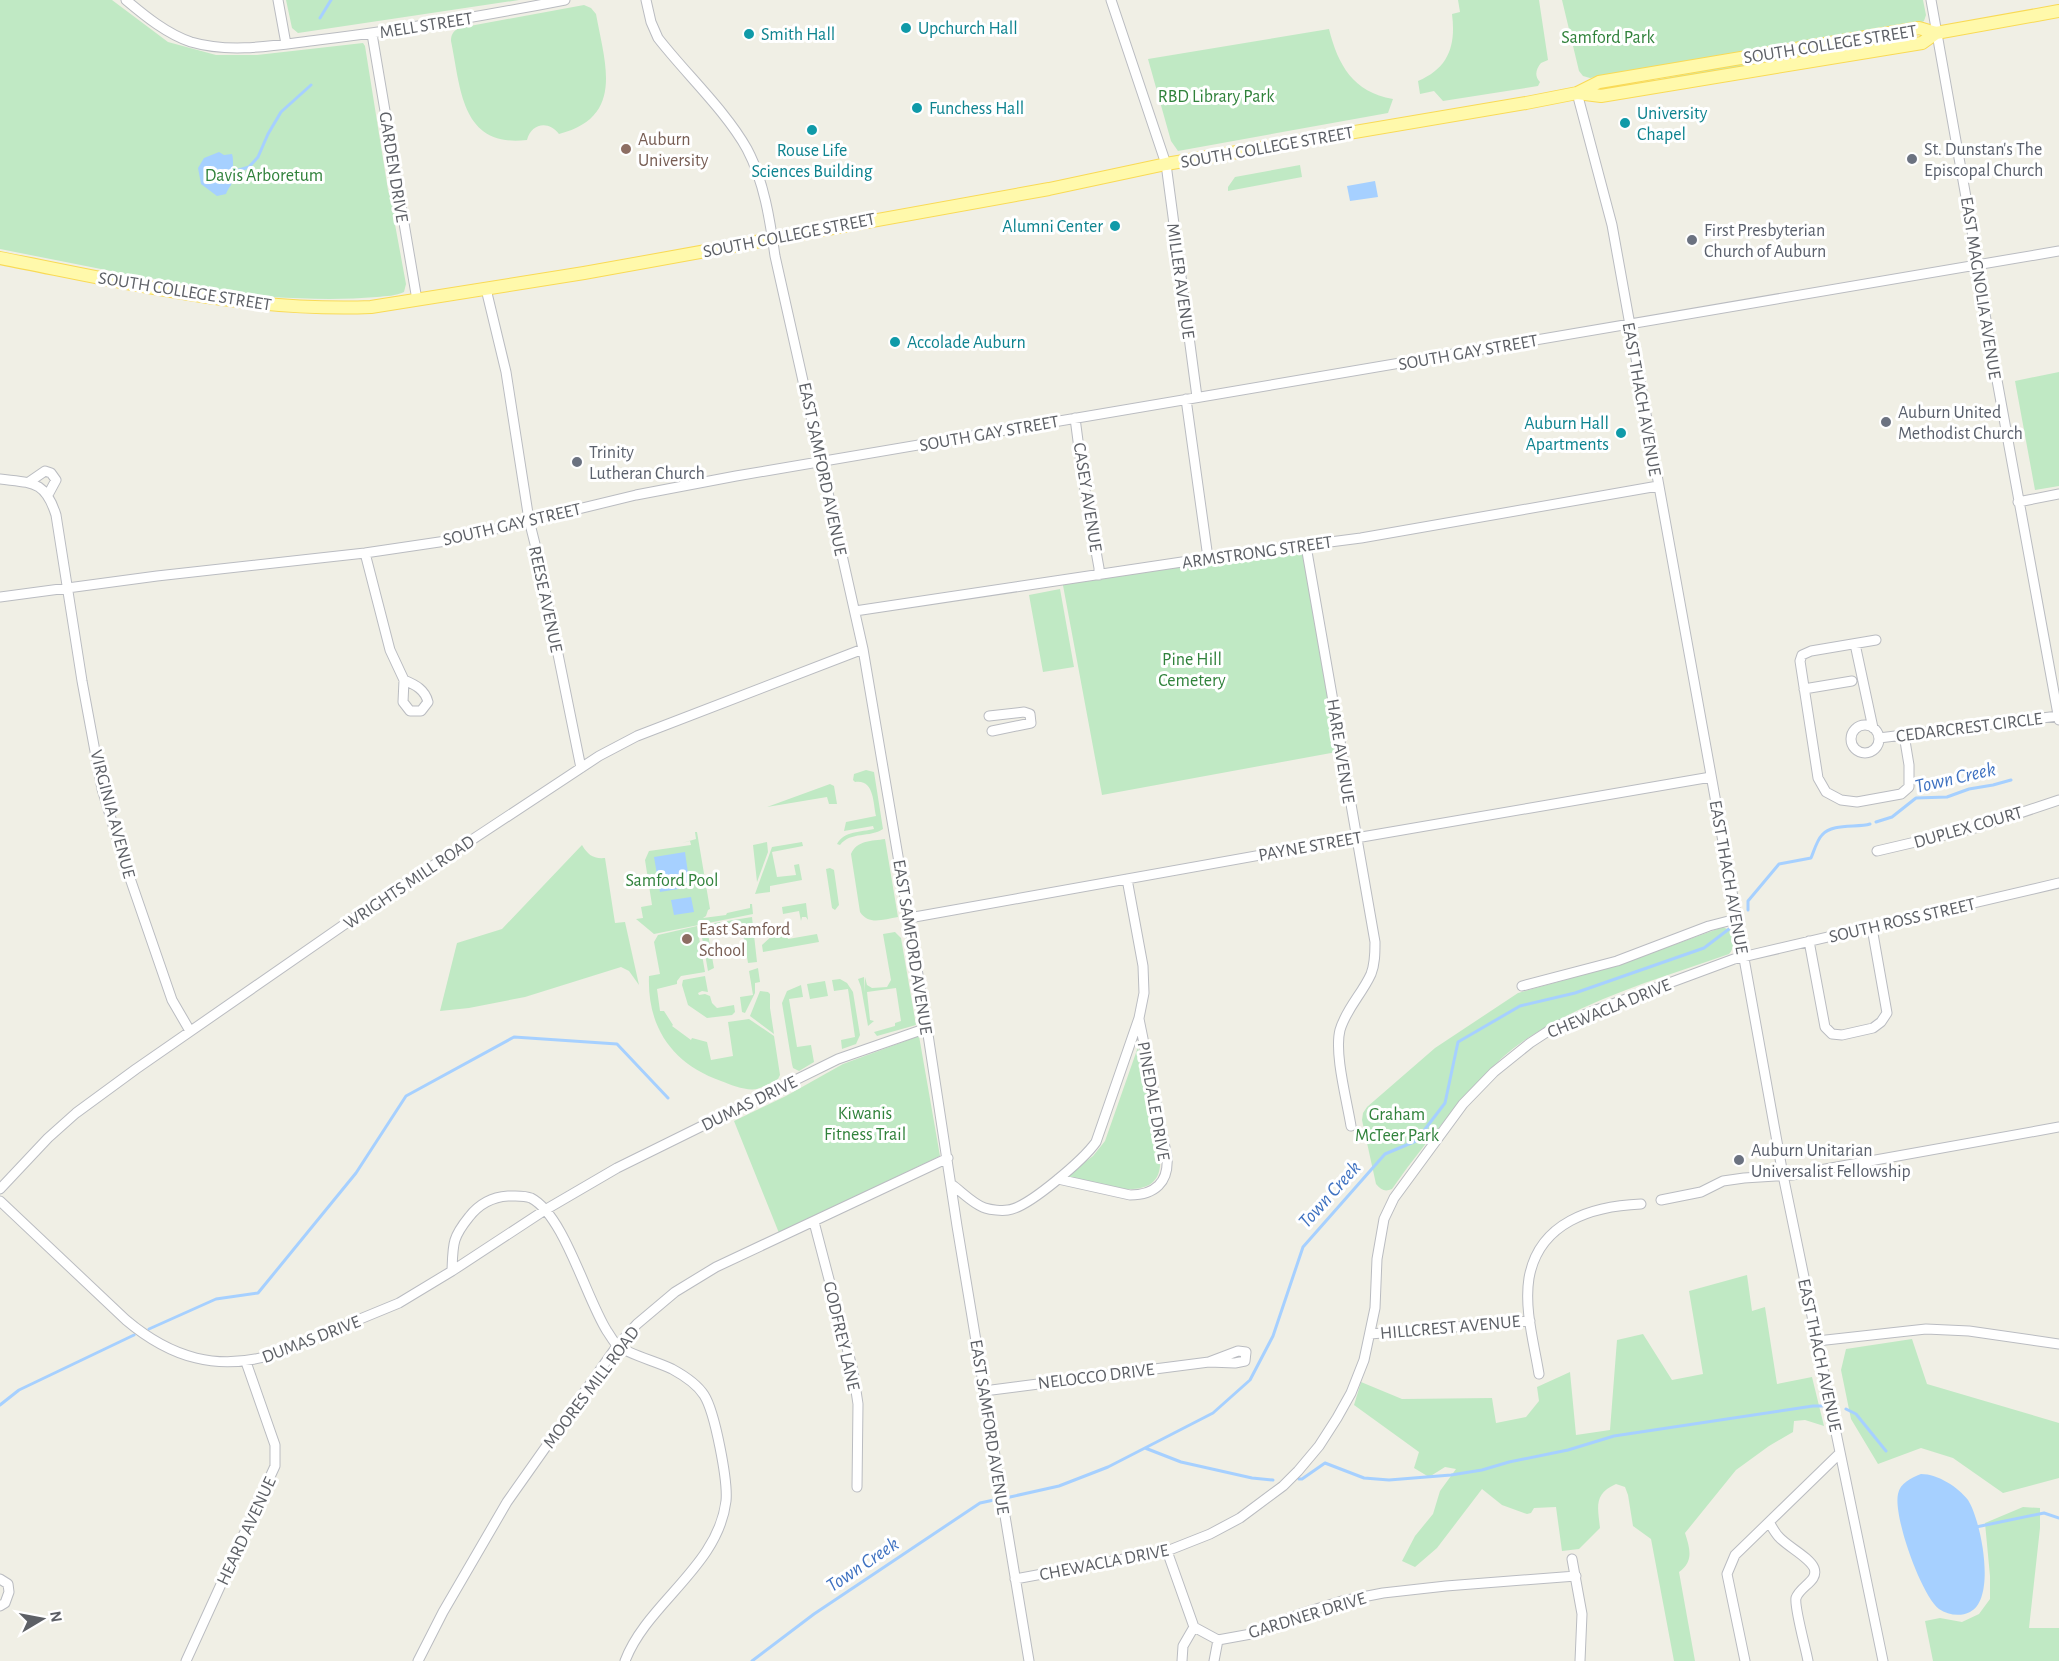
<svg xmlns="http://www.w3.org/2000/svg" width="2059" height="1661" viewBox="0 0 2059 1661" font-family="'Alegreya Sans',sans-serif">
<rect width="100%" height="100%" fill="#f0efe5"/>
<path fill="#c0e9c4" d="M 0,0 L 112,0 L 168,42 L 216,55 L 257,55 L 363,43 L 365,46 L 388,190 L 395,211 L 394,219 L 406,284 L 404,292 C 396,296 386,296 377,297 C 342,300 307,299 271,297 C 260,296 247,300 235,300 L 233,293 L 222,290 L 205,292 L 202,288 L 195,286 L 149,278 L 145,280 L 134,275 L 115,274 L 111,271 L 0,249 Z
M 286,0 L 519,0 L 298,33 L 292,28 Z
M 1458,0 L 1539,0 L 1548,60 L 1541,63 C 1536,69 1534,76 1540,82 L 1538,86 L 1443,101 L 1434,91 L 1420,94 L 1418,81 C 1449,68 1456,45 1452,14 L 1460,12 Z
M 1562,0 L 1923,0 L 1926,15 L 1924,21 L 1920,23 L 1590,78 L 1583,76 L 1579,71 Z
M 584,5 L 591,8 L 596,14 C 605,64 625,117 559,134 C 549,120 531,123 527,140 C 461,148 461,89 451,41 C 451,35 453,31 459,28 Z
M 1329,29 C 1338,65 1353,92 1393,99 L 1388,113 L 1178,151 L 1171,141 L 1148,59 Z
M 1913,33 L 1914,37 L 1762,64 L 1764,59 Z
M 1759,60 L 1757,65 L 1608,89 Z
M 1300,165 L 1302,177 L 1228,191 L 1228,187 L 1235,177 Z
M 2059,372 L 2059,486 L 2035,490 L 2015,381 Z
M 1306,546 L 1342,751 L 1102,795 L 1062,580 Z
M 1060,589 L 1074,667 L 1043,672 L 1029,595 Z
M 866,770 L 874,772 L 883,829 C 870,838 851,831 840,845 L 837,844 C 844,831 861,832 874,829 L 873,826 L 844,831 L 846,822 L 876,816 C 873,802 874,779 855,782 L 853,780 L 854,774 Z
M 830,784 L 834,786 L 837,804 L 829,804 L 827,797 L 767,807 Z
M 695,832 L 697,832 L 710,909 L 708,910 L 706,916 L 703,918 L 726,915 L 727,913 L 750,908 L 750,904 L 752,904 L 753,914 L 654,934 L 636,919 L 643,918 L 641,907 L 652,905 L 645,860 L 649,851 L 691,845 L 690,841 L 682,843 L 696,839 Z
M 885,839 L 898,917 C 884,919 869,926 860,912 L 851,854 C 857,840 872,841 885,839 Z
M 767,842 L 768,852 L 757,882 L 753,845 Z
M 802,842 L 803,846 L 772,852 L 777,877 L 796,875 L 794,865 L 799,864 L 802,880 L 770,886 L 770,892 L 755,894 L 772,847 Z
M 582,845 C 588,855 593,859 605,858 L 615,923 L 625,922 L 639,985 L 629,971 L 621,967 L 525,997 L 469,1008 L 440,1011 L 457,943 L 502,929 Z
M 830,868 L 834,870 L 839,905 L 835,910 L 832,908 L 826,869 Z
M 806,903 L 808,920 L 806,917 L 802,917 L 801,921 L 799,911 L 783,914 L 782,907 Z
M 752,917 L 757,962 L 748,963 L 741,922 L 727,924 L 727,921 Z
M 720,922 L 721,925 L 707,928 L 714,968 L 708,971 L 700,926 Z
M 697,926 L 705,972 L 681,976 L 677,981 L 677,984 L 657,989 L 660,1011 L 664,1011 L 673,1025 L 672,1026 L 691,1040 L 692,1038 L 707,1042 L 711,1060 L 733,1056 L 728,1022 L 749,1019 L 774,1036 L 780,1075 L 778,1079 C 772,1082 764,1087 757,1089 C 746,1091 731,1085 721,1081 C 673,1064 647,1028 649,976 L 660,974 L 654,942 L 658,935 Z
M 1723,927 L 1731,931 C 1733,938 1735,948 1729,954 C 1659,979 1584,999 1522,1042 C 1497,1059 1477,1083 1457,1106 C 1434,1133 1412,1160 1392,1189 C 1385,1192 1381,1190 1376,1184 L 1362,1120 L 1363,1113 L 1367,1107 L 1435,1048 L 1518,993 L 1618,965 Z
M 786,929 L 788,939 L 817,934 L 819,942 L 763,952 L 762,945 L 775,933 Z
M 895,932 L 901,938 L 916,1025 L 877,1036 L 874,1032 L 895,1026 L 895,1023 L 901,1021 L 896,988 L 867,992 L 870,1020 L 874,1021 L 868,1026 L 861,987 L 858,979 L 864,977 L 864,992 L 865,977 L 867,985 L 872,988 L 887,987 L 891,980 L 883,934 Z
M 758,968 L 760,982 L 755,983 L 755,993 L 745,1013 L 742,1012 L 740,997 L 753,995 L 749,971 Z
M 705,976 L 708,992 L 702,991 L 698,993 L 699,995 L 705,994 L 710,996 L 712,1003 L 717,1008 L 734,1005 L 735,1012 L 732,1015 L 707,1018 L 688,1005 L 682,985 L 683,980 Z
M 840,979 L 847,983 L 853,992 L 860,1035 L 856,1044 L 842,1049 L 841,1040 L 855,1037 L 848,989 L 834,991 L 832,980 Z
M 825,981 L 828,996 L 810,999 L 807,984 Z
M 801,985 L 803,997 L 789,999 L 797,1047 L 811,1045 L 814,1062 L 799,1071 L 793,1068 L 792,1064 L 782,1003 L 787,991 Z
M 760,991 L 768,992 L 770,994 L 770,1008 L 774,1034 L 750,1016 Z
M 919,1036 L 940,1156 L 779,1233 L 734,1121 L 786,1096 L 843,1064 Z
M 1138,1047 L 1160,1158 C 1164,1210 1094,1182 1065,1177 L 1093,1156 L 1105,1141 Z
M 1747,1275 L 1752,1311 L 1765,1307 L 1777,1384 L 1812,1377 L 1824,1426 L 1805,1420 L 1794,1421 L 1793,1432 L 1769,1446 L 1736,1470 L 1685,1533 C 1690,1549 1694,1561 1679,1572 L 1695,1661 L 1674,1661 L 1651,1539 L 1633,1526 L 1628,1495 L 1625,1487 L 1616,1484 C 1593,1494 1598,1508 1600,1528 L 1579,1549 L 1562,1551 L 1556,1507 L 1534,1508 L 1531,1513 L 1527,1514 L 1502,1505 L 1482,1489 L 1437,1548 L 1415,1567 L 1402,1561 L 1415,1536 L 1433,1514 L 1440,1491 L 1456,1469 L 1445,1467 L 1429,1477 L 1414,1468 L 1419,1452 L 1354,1405 L 1361,1382 L 1402,1399 L 1492,1398 L 1496,1423 L 1526,1417 L 1539,1401 L 1537,1387 L 1570,1372 L 1576,1435 L 1610,1430 L 1617,1340 L 1643,1334 L 1672,1380 L 1703,1374 L 1689,1291 Z
M 1912,1339 L 1927,1384 L 2059,1423 L 2059,1478 L 2003,1493 L 1953,1458 L 1921,1448 L 1878,1464 L 1851,1419 L 1841,1370 L 1846,1349 Z
M 2023,1507 L 2040,1508 L 2040,1528 L 2029,1628 L 2059,1628 L 2059,1661 L 1933,1661 L 1925,1621 L 1940,1618 L 1962,1622 L 1979,1614 L 1990,1599 L 1990,1576 L 1985,1523 Z"/>
<path fill="#a6d0ff" d="M 219,152 L 224,155 L 232,154 C 234,159 233,179 231,185 C 229,188 227,191 226,194 L 217,196 L 201,184 L 198,168 L 204,158 Z
M 1375,181 L 1378,197 L 1350,201 L 1347,186 Z
M 685,852 L 690,887 L 660,892 L 654,857 Z
M 691,897 L 694,912 L 674,915 L 671,900 Z
M 1921,1474 C 1938,1474 1958,1487 1968,1500 C 1981,1520 1997,1599 1970,1612 C 1960,1617 1948,1615 1939,1609 C 1921,1595 1893,1516 1898,1494 C 1900,1483 1911,1478 1921,1474 Z"/>
<g fill="none" stroke-linecap="round" stroke-linejoin="round">
<path stroke="#a6d0ff" stroke-width="3" d="M 320,18 L 331,0
M 232,172 L 249,167 L 258,157 L 268,134 L 281,112 L 311,85
M 1876,822 L 1892,817 L 1916,798 L 1947,797 L 1969,789 L 1993,785 L 2011,780
M 1748,910 L 1748,901 L 1779,864 L 1811,858 C 1814,851 1817,840 1822,835 C 1832,823 1857,828 1870,824
M 149,1329 L 216,1299 L 258,1293 L 356,1173 L 406,1096 L 514,1037 L 617,1044 L 668,1098
M 0,1405 L 19,1390 L 134,1335
M 1846,1409 L 1856,1414 L 1886,1451
M 1145,1448 L 1181,1462 L 1252,1478 L 1273,1480
M 1299,1479 L 1302,1479 L 1325,1463 L 1364,1478 L 1389,1480 L 1451,1475 L 1482,1470 L 1509,1462 L 1568,1450 L 1614,1436 L 1813,1406 L 1822,1406
M 1010,1497 L 1059,1486 L 1108,1467 L 1213,1413 L 1250,1380 L 1273,1336 L 1303,1247 L 1385,1154 L 1416,1141 L 1445,1103 L 1458,1042 L 1520,1006 L 1575,993 L 1704,948 L 1729,929
M 1976,1527 L 2044,1513 L 2059,1518
M 752,1661 L 814,1614 L 980,1503 L 994,1500"/>
<defs>
<path id="minor" d="M 126,0 C 145,16 167,34 191,42 C 232,54 276,45 318,40 C 401,30 483,16 565,0
M 278,0 L 286,44
M 646,0 L 651,22 L 658,38 C 685,73 726,111 747,149 C 764,181 770,220 775,256 L 863,649 L 927,1028 L 957,1226 L 1029,1661
M 1111,0 L 1166,164 L 1197,397
M 1931,0 L 1978,265 L 1978,276 L 2059,720
M 372,34 L 417,300
M 1577,93 L 1612,225 L 1783,1175 L 1883,1661
M 486,289 L 506,372 L 529,520 L 539,560 L 581,768
M 1186,399 L 1208,558
M 1075,418 L 1083,479 L 1099,568 L 1099,575
M 0,479 C 32,483 45,480 56,515 L 82,681 L 102,789 L 123,858 L 172,1000 L 190,1031
M 29,482 L 45,471 L 51,473 L 56,480 L 49,493
M 2018,502 L 2059,494
M 1306,546 L 1375,942 C 1375,953 1375,964 1371,974 C 1362,994 1346,1009 1340,1030 C 1334,1053 1347,1101 1351,1126
M 365,553 L 390,650 L 404,680
M 0,597 L 157,576 L 365,553 L 446,541 L 636,495 L 736,476 L 2059,251
M 855,611 L 1222,556 L 1361,538 L 1658,486
M 1876,640 L 1811,651 L 1802,655 L 1800,661 L 1818,778 L 1826,792 L 1841,800 L 1857,802 L 1901,794 L 1909,787 L 1909,765 L 1904,735
M 1855,644 L 1873,728
M 404,680 C 416,685 425,690 428,702 L 421,711 L 410,711 L 403,702 Z
M 1804,689 L 1852,681
M 989,716 L 1024,712 L 1030,714 L 1031,723 L 992,731
M1851 739a14 14 0 1 1 28 0a14 14 0 1 1-28 0Z
M 1879,738 L 2058,716
M 1877,851 L 1975,828 L 2059,800
M 909,918 L 1356,838 L 1711,777
M 1809,941 L 1825,1027 L 1832,1034 L 1842,1035 L 1873,1028 L 1881,1022 L 1887,1013 L 1872,928
M 1522,986 L 1617,961 L 1709,926 L 1736,919
M 1058,1179 L 1130,1195 C 1155,1195 1169,1182 1167,1157 L 1139,1019
M 951,1184 C 961,1191 974,1205 985,1208 C 991,1210 1002,1211 1008,1210 C 1028,1208 1084,1159 1096,1142 L 1139,1018 L 1144,993 L 1143,966 L 1127,879
M 0,1189 L 48,1138 L 76,1113 L 136,1069 L 358,915 L 599,756 L 637,736 L 863,649
M 1661,1200 L 1701,1192 L 1723,1181 L 1744,1178 L 1792,1175 L 2059,1127
M 0,1201 L 126,1320 C 171,1358 218,1372 275,1354 L 399,1303 L 452,1271 C 453,1244 452,1238 469,1217 C 479,1204 493,1197 508,1196 C 515,1196 524,1195 531,1198 C 564,1215 586,1298 607,1331 C 610,1335 614,1343 618,1346 C 628,1354 658,1362 672,1369 C 683,1375 697,1384 704,1395 C 715,1412 728,1481 726,1501 C 718,1567 647,1603 625,1661
M 814,1222 L 853,1371 L 858,1404 L 857,1487
M 452,1271 L 545,1210 L 617,1168 L 838,1059 L 927,1028
M 1370,1334 L 1530,1321
M 1817,1341 L 1926,1329 L 1969,1331 L 2059,1344
M 1238,1351 L 1246,1352 L 1245,1361 L 1235,1363 L 1209,1362 Z
M 1539,1374 C 1534,1343 1524,1309 1529,1278 C 1539,1222 1592,1206 1641,1204
M 984,1391 L 1209,1362
M 1769,1522 C 1772,1527 1775,1533 1779,1537 C 1788,1547 1809,1557 1814,1568 C 1819,1581 1800,1586 1796,1598 C 1794,1607 1806,1649 1808,1661
M 1167,1551 L 1194,1627 L 1218,1640 L 1251,1634 L 1300,1614 L 1342,1601 L 1383,1593 L 1446,1586 L 1576,1576
M 1572,1559 L 1582,1614 L 1580,1661
M 0,1579 L 8,1584 L 9,1592 L 5,1603 L 0,1606
M 1015,1579 L 1167,1551 L 1210,1534 L 1240,1518 L 1283,1486 L 1298,1471 L 1319,1446 L 1337,1418 L 1351,1393 L 1364,1360 L 1375,1308 L 1377,1259 L 1384,1219 L 1394,1198 L 1463,1104 L 1494,1072 L 1530,1043 L 1553,1028 L 1591,1012 L 1734,959 L 2059,883
M 186,1661 L 275,1466 L 275,1445 L 246,1362
M 418,1661 L 443,1612 L 507,1502 L 617,1346 L 637,1324 L 675,1292 L 716,1267 L 948,1158
M 1182,1661 L 1183,1646 L 1194,1627
M 1214,1661 L 1218,1640
M 1745,1661 L 1727,1574 L 1735,1555 L 1840,1453"/>
<path id="major" d="M 1577,93 L 1601,96 L 1922,43 L 1936,33 L 2059,11
M 0,258 C 123,282 245,312 371,307 L 584,273 L 1049,189 L 1166,164 L 1526,103 L 1577,93 L 1599,82 L 1919,28 L 1936,33"/>
</defs>
<use href="#minor" stroke="#babcc1" stroke-width="11"/>
<use href="#major" stroke="#f9da55" stroke-width="14"/>
<use href="#minor" stroke="#fff" stroke-width="9"/>
<use href="#major" stroke="#fff9ab" stroke-width="12"/>
</g>
<g fill="#0f9aa8" stroke="#fff" stroke-width="2">
<circle cx="906" cy="28" r="6"/>
<circle cx="749" cy="34" r="6"/>
<circle cx="917" cy="108" r="6"/>
<circle cx="1625" cy="123" r="6"/>
<circle cx="812" cy="130" r="6"/>
<circle cx="1115" cy="226" r="6"/>
<circle cx="895" cy="342" r="6"/>
<circle cx="1621" cy="433" r="6"/>
</g>
<g fill="#8d6e63" stroke="#fff" stroke-width="2">
<circle cx="626" cy="149" r="6"/>
<circle cx="687" cy="939" r="6"/>
</g>
<g fill="#6b7280" stroke="#fff" stroke-width="2">
<circle cx="1912" cy="159" r="6"/>
<circle cx="1692" cy="240" r="6"/>
<circle cx="1886" cy="422" r="6"/>
<circle cx="577" cy="462" r="6"/>
<circle cx="1739" cy="1160" r="6"/>
</g>
<g text-anchor="middle" stroke-width="6" stroke-linejoin="round" paint-order="stroke">
<g font-size="18" fill="#5d6066" stroke="#fff">
<text transform="translate(426 25) rotate(-9)" y="6">MELL STREET</text>
<text transform="translate(1830 44) rotate(-9)" y="6">SOUTH COLLEGE STREET</text>
<text transform="translate(1267 147) rotate(-10)" y="6">SOUTH COLLEGE STREET</text>
<text transform="translate(394 167) rotate(81)" y="6">GARDEN DRIVE</text>
<text transform="translate(789 235) rotate(-11)" y="6">SOUTH COLLEGE STREET</text>
<text transform="translate(1181 281) rotate(82)" y="6">MILLER AVENUE</text>
<text transform="translate(1981 288) rotate(81)" y="6">EAST MAGNOLIA AVENUE</text>
<text transform="translate(185 291) rotate(9)" y="6">SOUTH COLLEGE STREET</text>
<text transform="translate(1468 352) rotate(-10)" y="6">SOUTH GAY STREET</text>
<text transform="translate(1642 399) rotate(80)" y="6">EAST THACH AVENUE</text>
<text transform="translate(989 433) rotate(-10)" y="6">SOUTH GAY STREET</text>
<text transform="translate(823 469) rotate(78)" y="6">EAST SAMFORD AVENUE</text>
<text transform="translate(1088 497) rotate(81)" y="6">CASEY AVENUE</text>
<text transform="translate(512 524) rotate(-13)" y="6">SOUTH GAY STREET</text>
<text transform="translate(1257 552) rotate(-8)" y="6">ARMSTRONG STREET</text>
<text transform="translate(546 599) rotate(78)" y="6">REESE AVENUE</text>
<text transform="translate(1969 727) rotate(-7)" y="6">CEDARCREST CIRCLE</text>
<text transform="translate(1341 751) rotate(81)" y="6">HARE AVENUE</text>
<text transform="translate(113 814) rotate(75)" y="6">VIRGINIA AVENUE</text>
<text transform="translate(1968 827) rotate(-16)" y="6">DUPLEX COURT</text>
<text transform="translate(1310 846) rotate(-10)" y="6">PAYNE STREET</text>
<text transform="translate(1729 877) rotate(80)" y="6">EAST THACH AVENUE</text>
<text transform="translate(409 882) rotate(-34)" y="6">WRIGHTS MILL ROAD</text>
<text transform="translate(1902 920) rotate(-13)" y="6">SOUTH ROSS STREET</text>
<text transform="translate(913 947) rotate(81)" y="6">EAST SAMFORD AVENUE</text>
<text transform="translate(1609 1008) rotate(-22)" y="6">CHEWACLA DRIVE</text>
<text transform="translate(1154 1101) rotate(80)" y="6">PINEDALE DRIVE</text>
<text transform="translate(749 1103) rotate(-26)" y="6">DUMAS DRIVE</text>
<text transform="translate(1450 1327) rotate(-5)" y="6">HILLCREST AVENUE</text>
<text transform="translate(842 1336) rotate(77)" y="6">GODFREY LANE</text>
<text transform="translate(311 1339) rotate(-21)" y="6">DUMAS DRIVE</text>
<text transform="translate(1820 1355) rotate(78)" y="6">EAST THACH AVENUE</text>
<text transform="translate(1096 1376) rotate(-7)" y="6">NELOCCO DRIVE</text>
<text transform="translate(591 1387) rotate(-53)" y="6">MOORES MILL ROAD</text>
<text transform="translate(990 1427) rotate(81)" y="6">EAST SAMFORD AVENUE</text>
<text transform="translate(246 1531) rotate(-65)" y="6">HEARD AVENUE</text>
<text transform="translate(1104 1562) rotate(-11)" y="6">CHEWACLA DRIVE</text>
<text transform="translate(1307 1615) rotate(-17)" y="6">GARDNER DRIVE</text>
</g>
<g font-size="18" fill="#0d838f" stroke="#fff" text-anchor="start">
<text x="918" y="34">Upchurch Hall</text>
<text x="761" y="40">Smith Hall</text>
<text x="929" y="114">Funchess Hall</text>
<text x="1637" y="119">University<tspan x="1637" dy="21">Chapel</tspan></text>
<text x="812" y="156" text-anchor="middle">Rouse Life<tspan x="812" dy="21">Sciences Building</tspan></text>
<text x="1103" y="232" text-anchor="end">Alumni Center</text>
<text x="907" y="348">Accolade Auburn</text>
<text x="1609" y="429" text-anchor="end">Auburn Hall<tspan x="1609" dy="21">Apartments</tspan></text>
</g>
<g font-size="18" fill="#30823b" stroke="#fff">
<text x="1608" y="43">Samford Park</text>
<text x="1216" y="102">RBD Library Park</text>
<text x="264" y="181">Davis Arboretum</text>
<text x="1192" y="665">Pine Hill<tspan x="1192" dy="21">Cemetery</tspan></text>
<text x="672" y="886">Samford Pool</text>
<text x="865" y="1119">Kiwanis<tspan x="865" dy="21">Fitness Trail</tspan></text>
<text x="1397" y="1120">Graham<tspan x="1397" dy="21">McTeer Park</tspan></text>
</g>
<g font-size="18" fill="#785e54" stroke="#fff" text-anchor="start">
<text x="638" y="145">Auburn<tspan x="638" dy="21">University</tspan></text>
<text x="699" y="935">East Samford<tspan x="699" dy="21">School</tspan></text>
</g>
<g font-size="18" fill="#5b616d" stroke="#fff" text-anchor="start">
<text x="1924" y="155">St. Dunstan's The<tspan x="1924" dy="21">Episcopal Church</tspan></text>
<text x="1704" y="236">First Presbyterian<tspan x="1704" dy="21">Church of Auburn</tspan></text>
<text x="1898" y="418">Auburn United<tspan x="1898" dy="21">Methodist Church</tspan></text>
<text x="589" y="458">Trinity<tspan x="589" dy="21">Lutheran Church</tspan></text>
<text x="1751" y="1156">Auburn Unitarian<tspan x="1751" dy="21">Universalist Fellowship</tspan></text>
</g>
<g font-size="20" font-style="italic" fill="#3f72c1" stroke="#fff">
<text transform="translate(1955 777) rotate(-13)" y="7">Town Creek</text>
<text transform="translate(1329 1194) rotate(-48)" y="7">Town Creek</text>
<text transform="translate(862 1564) rotate(-34)" y="7">Town Creek</text>
</g>
</g>
<g transform="translate(42 1619) rotate(80)" stroke="#ffffff" stroke-width="4.5" paint-order="stroke">
<path d="M0-4.5L10 22L0 15L-10 22Z" fill="#5d6066"/>
<text y="-9" font-size="16" font-weight="bold" text-anchor="middle" fill="#5d6066">N</text>
</g>
</svg>
